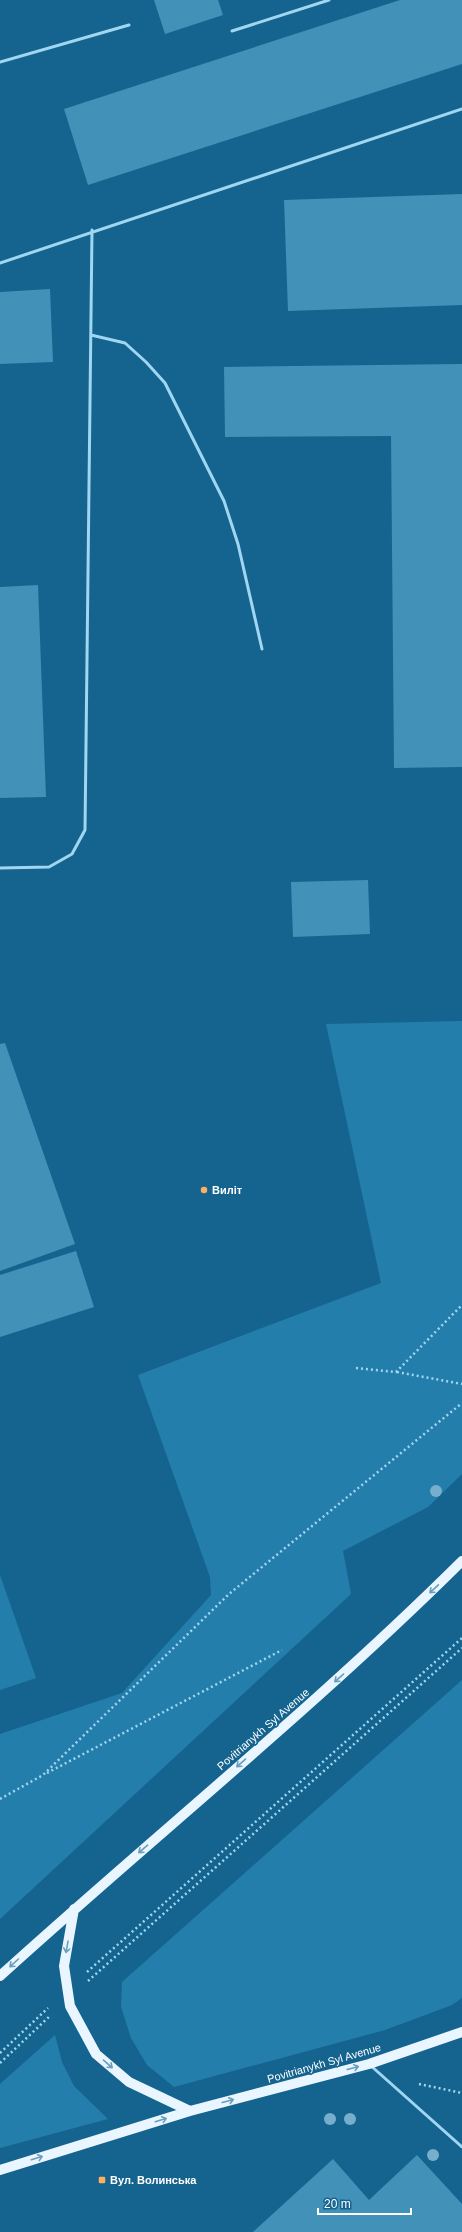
<svg xmlns="http://www.w3.org/2000/svg" width="462" height="2232" viewBox="0 0 462 2232" font-family="Arial,sans-serif">
<rect width="100%" height="100%" fill="#14648f"/>
<path fill="#247eac" d="M 462,1021 L 462,1474 L 428,1507 L 343,1551 L 351,1594 L 0,1919 L 0,1734 L 122,1693 L 211,1595 L 210,1577 L 138,1375 L 381,1283 L 326,1024 Z
M 0,1575 L 36,1678 L 0,1690 Z
M 462,1680 L 462,1998 L 452,2005 L 385,2030 L 174,2087 L 147,2065 L 131,2038 L 121,2007 L 122,1982 Z
M 55,2035 L 62,2062 L 74,2086 L 108,2119 L 0,2148 L 0,2084 Z"/>
<path fill="#4191b9" d="M 154,0 L 218,0 L 223,15 L 165,34 Z
M 400,0 L 462,0 L 462,64 L 88,185 L 64,109 Z
M 462,194 L 462,305 L 288,311 L 284,200 Z
M 50,289 L 53,362 L 0,364 L 0,292 Z
M 462,364 L 462,767 L 394,768 L 391,436 L 225,437 L 224,367 Z
M 38,585 L 46,797 L 0,798 L 0,587 Z
M 368,880 L 370,934 L 293,937 L 291,882 Z
M 5,1043 L 75,1244 L 0,1271 L 0,1044 Z
M 76,1251 L 94,1307 L 0,1337 L 0,1275 Z
M 417,2155 L 462,2204 L 462,2232 L 253,2232 L 333,2159 L 369,2200 Z"/>
<g fill="none" stroke-linecap="round" stroke-linejoin="round">
<path stroke="#a0d6f1" stroke-width="2.5" stroke-dasharray="2 3" stroke-linecap="butt" d="M 356,1368 L 396,1372 L 462,1305
M 397,1372 L 462,1384
M 47,1773 L 282,1650
M 0,1799 L 43,1775 L 229,1594 L 462,1403
M 87,1972 L 462,1638
M 88,1981 L 462,1648
M 0,2053 L 48,2008
M 0,2063 L 51,2015
M 419,2084 L 462,2093"/>
<path stroke="#a0d6f1" stroke-width="3" d="M 232,31 L 329,0
M 0,62 L 129,25
M 0,263 L 462,109
M 91,335 L 125,343 L 146,362 L 165,383 L 224,501 L 238,544 L 262,649
M 0,868 L 49,867 L 72,854 L 85,830 L 92,230
M 370,2065 L 462,2147"/>
<path stroke="#e9f6ff" stroke-width="10" d="M 74,1909 L 64,1966 L 70,2006 L 96,2054 L 129,2082 L 190,2111
M 0,1976 C 153,1837 315,1707 462,1561
M 0,2170 L 190,2111 L 369,2064 L 462,2032"/>
</g>
<g fill="#76aecb">
<circle cx="436" cy="1491" r="6"/>
<circle cx="330" cy="2119" r="6"/>
<circle cx="350" cy="2119" r="6"/>
<circle cx="433" cy="2155" r="6"/>
</g>
<defs><path id="oneway-shaft" d="M-6 0H5M1.5-3L5.5 0L1.5 3" fill="none" stroke-width="1.6" stroke-linecap="round" stroke-linejoin="round"/></defs>
<g stroke="#699ebc">
<use href="#oneway-shaft" transform="translate(434 1589) rotate(137)"/>
<use href="#oneway-shaft" transform="translate(339 1678) rotate(139)"/>
<use href="#oneway-shaft" transform="translate(241 1763) rotate(139)"/>
<use href="#oneway-shaft" transform="translate(143 1849) rotate(139)"/>
<use href="#oneway-shaft" transform="translate(67 1947) rotate(100)"/>
<use href="#oneway-shaft" transform="translate(14 1963) rotate(138)"/>
<use href="#oneway-shaft" transform="translate(108 2064) rotate(41)"/>
<use href="#oneway-shaft" transform="translate(353 2068) rotate(-15)"/>
<use href="#oneway-shaft" transform="translate(228 2101) rotate(-15)"/>
<use href="#oneway-shaft" transform="translate(161 2120) rotate(-17)"/>
<use href="#oneway-shaft" transform="translate(37 2158) rotate(-17)"/>
</g>
<g fill="#ffaf5f" stroke="#14648f" stroke-width="1.5">
<circle cx="204" cy="1190" r="4"/>
<rect x="98" y="2176" width="8" height="8" rx="2"/>
</g>
<g text-anchor="middle" stroke-width="3.5" stroke-linejoin="round" paint-order="stroke">
<g font-size="11" font-weight="bold" fill="#fff" stroke="#14648f" text-anchor="start">
<text x="212" y="1194">Виліт</text>
<text x="110" y="2184">Вул. Волинська</text>
</g>
<g font-size="11" fill="#fff" stroke="#14648f">
<text transform="translate(263 1729) rotate(-41)" y="4">Povitrianykh Syl Avenue</text>
<text transform="translate(324 2063) rotate(-16)" y="4">Povitrianykh Syl Avenue</text>
</g>
</g>
<path d="M318 2208v6h93v-6" fill="none" stroke="#ffffff" stroke-width="2"/>
<text x="324" y="2208" font-size="12" fill="#ffffff" stroke="#14648f" stroke-width="3" paint-order="stroke">20 m</text>
</svg>
